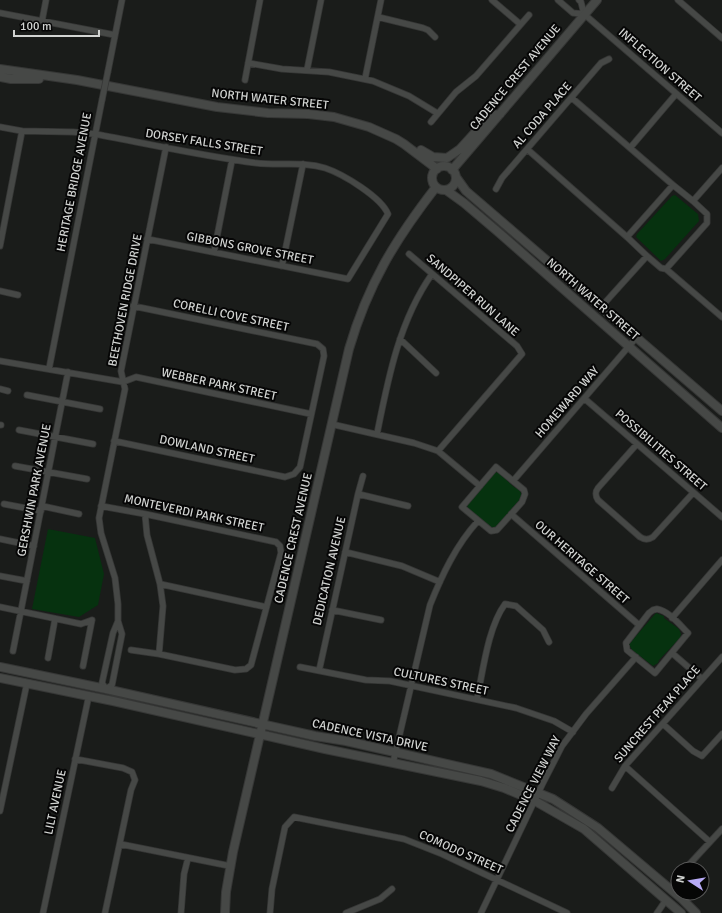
<svg xmlns="http://www.w3.org/2000/svg" width="722" height="913" viewBox="0 0 722 913" font-family="Signika,sans-serif">
<rect width="100%" height="100%" fill="#1a1c1a"/>
<path fill="#06320f" d="M 675,195 L 698,214 L 699,221 L 665,259 L 661,261 L 636,237 L 637,234 L 672,196 Z
M 498,472 L 514,487 L 520,490 L 522,497 L 497,526 L 494,528 L 490,528 L 468,509 L 467,505 L 493,473 Z
M 48,529 L 95,538 L 104,574 L 98,605 L 79,617 L 32,609 Z
M 656,613 L 664,616 L 664,618 L 679,629 L 681,634 L 680,638 L 659,660 L 658,663 L 653,666 L 632,650 L 629,644 Z"/>
<g fill="none" stroke-linecap="round" stroke-linejoin="round">
<defs>
<path id="street" d="M 492,0 L 520,24
M 558,0 L 573,13 L 584,14
M 579,0 L 581,2 L 584,14
M 678,0 L 722,38
M 0,13 L 115,35
M 584,14 L 722,133
M 378,17 L 423,28 L 428,30 L 435,37
M 42,21 L 46,0
M 248,63 L 282,69 L 329,72 L 373,81 L 409,96 L 437,113
M 307,70 L 321,0
M 108,71 L 122,0
M 365,79 L 381,0
M 245,80 L 260,0
M 572,98 L 673,185
M 431,122 L 456,92 L 476,76 L 529,15
M 0,127 L 22,131 L 73,132 L 95,134 C 149,144 202,156 256,163 C 279,166 303,161 325,168 C 343,174 381,197 388,214 L 348,279 L 147,239
M 630,148 L 676,94
M 527,149 L 627,237
M 496,189 L 502,178 L 601,63 L 609,59
M 0,246 L 22,131
M 214,252 L 232,160
M 409,254 L 517,346 L 522,354 L 438,451
M 647,256 L 627,237 L 673,185 L 693,201
M 282,266 L 303,164
M 666,269 L 722,317
M 0,291 L 18,295
M 601,307 L 647,256 L 661,268 L 666,269 L 707,223 L 707,214 L 693,201 L 722,168
M 400,339 L 436,373
M 0,361 L 123,382 L 136,377 L 311,414
M 49,369 L 102,100
M 0,389 L 8,391
M 27,395 L 100,409
M 585,399 L 722,517
M 331,424 L 414,443 L 438,451 L 480,486
M 0,425 L 1,425
M 19,430 L 93,444
M 377,434 C 388,379 399,321 432,274
M 114,441 L 285,477 L 294,474 L 300,467 L 324,356 L 323,349 L 317,344 L 133,306
M 637,444 L 598,488 C 595,492 595,495 598,500 L 640,537 C 645,540 648,540 653,537 L 693,493
M 15,466 L 87,479
M 496,467 L 524,490 L 525,494 L 522,502 L 497,530 L 491,531 L 462,507 Z
M 513,481 L 636,338
M 358,494 L 408,506
M 4,504 L 41,511
M 42,506 L 79,514
M 101,506 L 145,514 L 276,542 L 280,546 L 281,553 L 251,665 L 246,669 L 235,670 L 159,654 L 131,650
M 145,514 L 147,535 L 160,584 L 163,606 L 159,654
M 511,514 L 639,625
M 0,539 L 34,546
M 345,552 L 402,566 L 440,582
M 0,576 L 27,581
M 160,584 L 266,607
M 0,607 L 81,624 L 92,620
M 657,609 C 669,611 680,625 688,633 L 655,673 L 627,650 L 626,643 L 649,613 L 653,610 Z
M 332,610 L 381,620
M 672,618 L 722,560
M 118,621 L 113,633 L 102,683 L 106,689 L 112,685 L 122,634 L 118,621 L 118,604 L 115,578 L 101,533 L 99,518 L 125,389 L 121,371 L 166,147
M 13,651 L 68,372
M 672,653 L 702,679
M 48,658 L 55,619
M 83,666 L 92,620
M 300,667 L 366,680 L 390,681 L 516,708 L 554,721 L 573,732
M 319,671 L 358,494 L 363,476
M 477,699 C 483,671 488,627 505,604 L 516,606 L 543,630 L 549,642
M 663,724 L 693,751 L 702,756 L 722,734
M 75,759 L 123,768 L 132,772 L 135,780 L 131,790 L 105,913
M 393,763 L 430,605 C 442,575 456,545 478,521
M 625,766 L 710,842
M 612,788 L 625,766 L 722,657
M 0,811 L 27,683
M 120,844 L 230,866
M 685,869 L 722,829
M 43,913 L 89,695
M 181,913 L 184,874 L 188,858
M 270,913 L 272,889 L 285,827 L 294,817 L 404,839 L 442,854 L 567,913
M 346,913 L 380,899 L 392,889
M 481,913 L 542,785 L 562,746 L 586,714 L 636,657
M 657,913 L 666,900"/>
<path id="secondary" d="M 0,69 L 77,80 L 217,107 L 268,113 L 308,114 L 334,117 L 369,127 L 396,139 L 404,144 L 437,169
M 0,77 L 11,79 L 39,79
M 421,150 L 433,157 L 447,158 L 460,149 L 490,116 L 500,114
M432 178a12 12 0 1 1 24 0a12 12 0 1 1-24 0Z
M 452,170 L 597,0
M 456,177 L 466,191 L 722,411
M 446,190 L 464,203 L 497,231 L 722,428
M 0,667 L 106,689 L 315,736 L 346,741 L 491,774 L 553,799 L 598,828 L 682,899 L 696,913
M 0,678 L 113,701 L 325,749 L 481,781 L 504,788 L 535,801 L 584,829 L 681,913
M 225,913 L 226,892 L 233,852 L 349,349 C 368,284 395,240 436,187"/>
</defs>
<use href="#street" stroke="#363736" stroke-width="7"/>
<use href="#secondary" stroke="#363736" stroke-width="10"/>
<use href="#street" stroke="#464846" stroke-width="5.5"/>
<use href="#secondary" stroke="#464846" stroke-width="8"/>
<defs>
<path id="street-bridge" d="M 102,100 L 108,71"/>
</defs>
<use href="#street-bridge" stroke="#363736" stroke-width="7" stroke-linecap="butt"/>
<use href="#street-bridge" stroke="#464846" stroke-width="5.5"/>
</g>
<g text-anchor="middle" stroke-width="4" stroke-linejoin="round" paint-order="stroke">
<g font-size="12" fill="#d2d4d2" stroke="#060606">
<text transform="translate(660 65) rotate(41)" y="4">INFLECTION STREET</text>
<text transform="translate(515 77) rotate(-50)" y="4">CADENCE CREST AVENUE</text>
<text transform="translate(270 99) rotate(6)" y="4">NORTH WATER STREET</text>
<text transform="translate(542 115) rotate(-49)" y="4">AL CODA PLACE</text>
<text transform="translate(204 142) rotate(9)" y="4">DORSEY FALLS STREET</text>
<text transform="translate(74 182) rotate(-79)" y="4">HERITAGE BRIDGE AVENUE</text>
<text transform="translate(250 248) rotate(11)" y="4">GIBBONS GROVE STREET</text>
<text transform="translate(473 295) rotate(41)" y="4">SANDPIPER RUN LANE</text>
<text transform="translate(593 299) rotate(41)" y="4">NORTH WATER STREET</text>
<text transform="translate(125 300) rotate(-79)" y="4">BEETHOVEN RIDGE DRIVE</text>
<text transform="translate(231 315) rotate(12)" y="4">CORELLI COVE STREET</text>
<text transform="translate(219 384) rotate(12)" y="4">WEBBER PARK STREET</text>
<text transform="translate(567 402) rotate(-49)" y="4">HOMEWARD WAY</text>
<text transform="translate(207 449) rotate(12)" y="4">DOWLAND STREET</text>
<text transform="translate(661 450) rotate(41)" y="4">POSSIBILITIES STREET</text>
<text transform="translate(34 490) rotate(-79)" y="4">GERSHWIN PARK AVENUE</text>
<text transform="translate(194 513) rotate(12)" y="4">MONTEVERDI PARK STREET</text>
<text transform="translate(293 538) rotate(-77)" y="4">CADENCE CREST AVENUE</text>
<text transform="translate(582 562) rotate(41)" y="4">OUR HERITAGE STREET</text>
<text transform="translate(329 571) rotate(-77)" y="4">DEDICATION AVENUE</text>
<text transform="translate(441 681) rotate(12)" y="4">CULTURES STREET</text>
<text transform="translate(657 714) rotate(-49)" y="4">SUNCREST PEAK PLACE</text>
<text transform="translate(370 735) rotate(12)" y="4">CADENCE VISTA DRIVE</text>
<text transform="translate(533 784) rotate(-63)" y="4">CADENCE VIEW WAY</text>
<text transform="translate(55 802) rotate(-78)" y="4">LILT AVENUE</text>
<text transform="translate(461 852) rotate(24)" y="4">COMODO STREET</text>
</g>
</g>
<g transform="translate(690 881) rotate(282)"><circle r="19" fill="#060606" stroke="#585858"/>
<path d="M0-3L7 15L0 10L-7 15Z" fill="#b8abf7"/>
<text y="-6" font-size="11" font-weight="bold" text-anchor="middle" fill="#d2d4d2">N</text>
</g>
<path d="M14 30v6h85v-6" fill="none" stroke="#d2d4d2" stroke-width="2"/>
<text x="20" y="30" font-size="12" fill="#d2d4d2" stroke="#060606" stroke-width="3" paint-order="stroke">100 m</text>
</svg>
